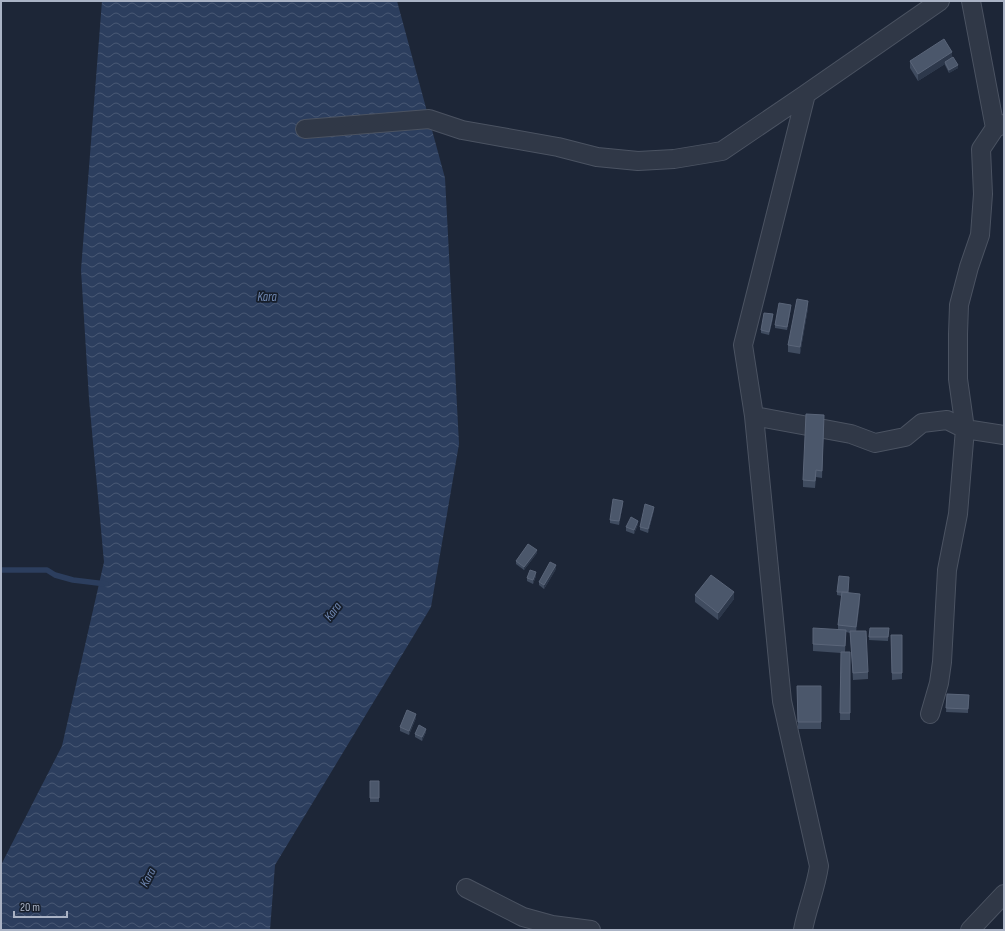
<svg xmlns="http://www.w3.org/2000/svg" width="1005" height="931" viewBox="0 0 1005 931" font-family="'Sofia Sans Condensed',sans-serif">
<defs>
<pattern id="water-waves" width="16" height="10" patternUnits="userSpaceOnUse"><rect width="16" height="10" fill="#2c3e5e"/><path d="M0 5q4-4 8 0t8 0" fill="none" stroke="#485874"/></pattern>
</defs>
<rect width="100%" height="100%" fill="#1d2637"/>
<path fill="url(#water-waves)" d="M 102,1 L 397,1 L 445,178 L 459,444 L 431,607 L 275,865 L 270,930 L 1,930 L 1,865 L 62,746 L 104,562 L 89,399 L 81,270 Z"/>
<g fill="none" stroke-linecap="round" stroke-linejoin="round">
<path stroke="#2c3e5e" stroke-width="5.5" d="M 1,570 L 47,570 L 55,575 L 73,580 L 106,584"/>
<defs>
<path id="minor" d="M 971,1 L 995,128
M 305,129 L 429,119 L 462,130 L 558,147 L 597,157 L 638,161 L 674,159 L 722,151 L 806,94
M 754,416 L 851,434 L 875,443 L 905,437 L 922,423 L 947,420 L 965,429 L 1004,435
M 930,714 L 939,683 L 942,662 L 947,570 L 958,514 L 965,429 L 958,379 L 958,334 L 959,305 L 969,267 L 980,235 L 983,194 L 981,149 L 995,128 L 1004,124
M 466,888 L 523,917 L 552,925 L 591,930
M 803,930 C 807,908 816,888 819,866 L 782,701 L 754,416 L 743,345 L 806,94 L 940,1
M 970,930 L 1004,894"/>
</defs>
<use href="#minor" stroke="#4b5362" stroke-width="20"/>
<use href="#minor" stroke="#303847" stroke-width="18"/>
</g>
<path fill="#404c60" d="M 952,58 L 958,68 L 949,73 L 945,65 L 945,64 L 918,81 L 910,68 L 910,61 Z
M 791,308 L 787,330 L 775,328 L 775,325 Z
M 808,308 L 800,354 L 788,352 L 788,345 Z
M 773,318 L 769,335 L 761,333 L 761,330 Z
M 824,422 L 822,478 L 816,477 L 815,488 L 803,487 L 803,480 Z
M 623,504 L 619,525 L 610,523 L 610,520 Z
M 654,510 L 648,533 L 640,530 L 640,527 Z
M 638,524 L 634,534 L 626,531 L 626,527 Z
M 537,553 L 524,570 L 516,564 L 516,561 Z
M 556,569 L 544,589 L 539,585 L 539,582 Z
M 536,576 L 533,584 L 527,581 L 527,578 Z
M 849,580 L 848,592 L 860,601 L 856,631 L 868,672 L 868,679 L 853,680 L 850,633 L 846,632 L 845,652 L 850,652 L 850,720 L 840,720 L 841,653 L 813,651 L 813,644 L 838,630 L 838,625 L 842,596 L 837,595 L 837,592 Z
M 695,595 L 734,599 L 718,620 L 695,602 Z
M 870,628 L 889,628 L 888,641 L 869,640 Z
M 891,635 L 902,635 L 902,679 L 892,680 Z
M 797,686 L 821,686 L 821,729 L 798,729 Z
M 947,694 L 969,695 L 968,713 L 946,712 Z
M 416,718 L 409,735 L 400,731 L 400,727 Z
M 426,732 L 422,741 L 415,737 L 415,734 Z
M 370,781 L 379,781 L 379,802 L 370,802 Z"/>
<path fill="#2d384b" d="M 952,52 L 952,59 L 945,62 L 945,64 L 918,81 L 918,74 Z
M 958,65 L 958,68 L 949,73 L 949,70 Z
M 808,301 L 808,308 L 800,354 L 800,347 Z
M 791,305 L 791,308 L 787,330 L 787,327 Z
M 773,314 L 773,318 L 769,335 L 769,332 Z
M 623,501 L 623,504 L 619,525 L 619,521 Z
M 654,507 L 654,510 L 648,533 L 648,529 Z
M 638,521 L 638,524 L 634,534 L 634,530 Z
M 537,550 L 537,553 L 524,570 L 524,567 Z
M 556,565 L 556,569 L 544,589 L 544,585 Z
M 536,572 L 536,576 L 533,584 L 533,580 Z
M 734,592 L 734,599 L 718,620 L 718,613 Z
M 860,594 L 860,601 L 856,634 L 856,627 Z
M 416,714 L 416,718 L 409,735 L 409,731 Z
M 426,729 L 426,732 L 422,741 L 422,737 Z"/>
<path fill="#4b576b" stroke="#5a6579" d="M 944,39 L 952,52 L 918,74 L 910,61 Z
M 953,57 L 958,65 L 949,70 L 945,62 Z
M 797,299 L 808,301 L 800,347 L 788,345 Z
M 779,303 L 791,305 L 787,327 L 775,325 Z
M 764,313 L 773,314 L 769,332 L 761,330 Z
M 806,414 L 824,415 L 822,471 L 816,470 L 815,481 L 803,480 Z
M 613,499 L 623,501 L 619,521 L 610,520 Z
M 645,504 L 654,507 L 648,529 L 640,527 Z
M 631,517 L 638,521 L 634,530 L 626,527 Z
M 528,544 L 537,550 L 524,567 L 516,561 Z
M 550,562 L 556,565 L 544,585 L 539,582 Z
M 530,570 L 536,572 L 533,580 L 527,578 Z
M 711,575 L 734,592 L 718,613 L 695,595 Z
M 839,576 L 849,577 L 848,592 L 837,592 Z
M 842,592 L 860,594 L 856,627 L 838,625 Z
M 813,628 L 846,630 L 845,646 L 813,644 Z
M 870,628 L 889,628 L 888,637 L 869,637 Z
M 850,631 L 866,631 L 868,672 L 853,673 Z
M 891,635 L 902,635 L 902,673 L 892,673 Z
M 841,652 L 850,652 L 850,713 L 840,713 Z
M 797,686 L 821,686 L 821,722 L 798,722 Z
M 947,694 L 969,695 L 968,709 L 946,708 Z
M 407,710 L 416,714 L 409,731 L 400,727 Z
M 419,725 L 426,729 L 422,737 L 415,734 Z
M 370,781 L 379,781 L 379,798 L 370,798 Z"/>
<g text-anchor="middle" stroke-width="3.5" stroke-linejoin="round" paint-order="stroke">
<g font-size="13" font-style="italic" fill="#6f87b1" stroke="#161e2b">
<text x="267" y="301">Kara</text>
<text transform="translate(332 611) rotate(-53)" y="5">Kara</text>
<text transform="translate(147 877) rotate(-63)" y="5">Kara</text>
</g>
</g>
<rect width="1005" height="931" fill="none" stroke="#aab3c5" stroke-width="4"/>
<path d="M14 911v6h53v-6" fill="none" stroke="#aab3c5" stroke-width="2"/>
<text x="20" y="911" font-size="12" fill="#aab3c5" stroke="#161e2b" stroke-width="3" paint-order="stroke">20 m</text>
</svg>
